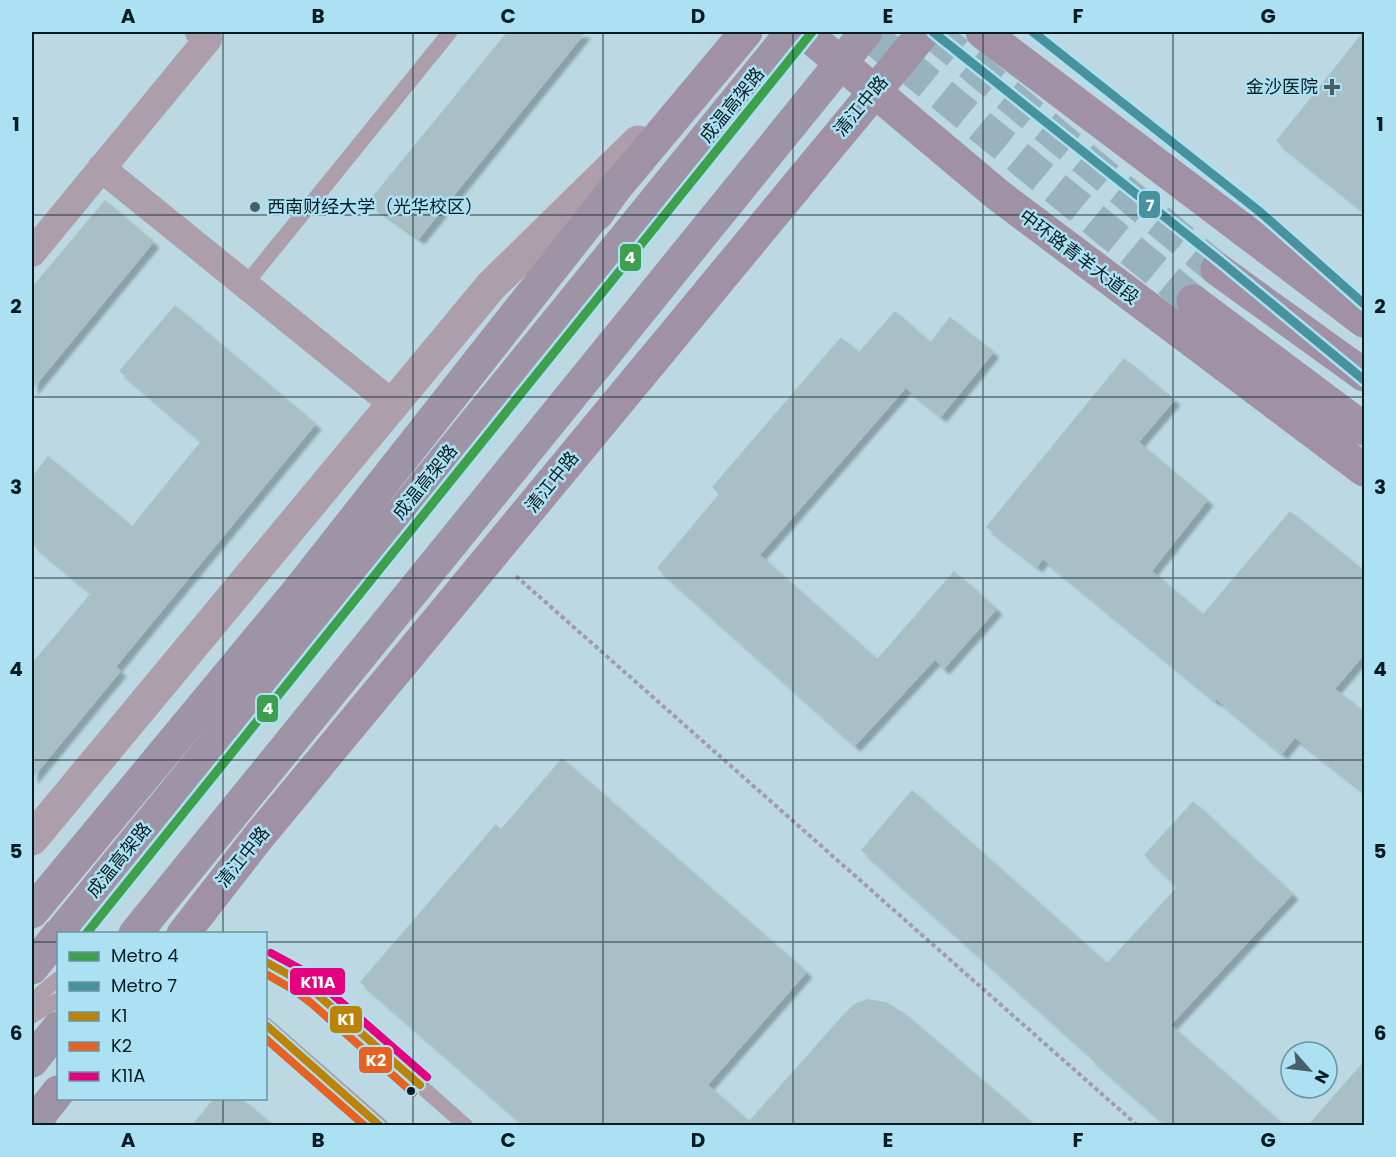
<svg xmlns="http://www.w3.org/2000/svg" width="1396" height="1157" viewBox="0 0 1396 1157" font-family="Poppins,'Noto Sans SC',sans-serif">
<defs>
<filter id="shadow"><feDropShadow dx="5.5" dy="5.5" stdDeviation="1.5" flood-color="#0004"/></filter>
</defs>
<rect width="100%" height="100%" fill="#bcd9e3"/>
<path fill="#a8c0c5" filter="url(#shadow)" d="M 507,32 L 586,32 L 419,239 L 368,202 Z
M 1363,32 L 1365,32 L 1365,212 L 1276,141 Z
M 105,200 L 154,242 L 32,390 L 32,287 Z
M 175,305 L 316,424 L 116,667 L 121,671 L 32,779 L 32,663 L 91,593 L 32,544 L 32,477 L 48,456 L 132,526 L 201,441 L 119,371 Z
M 895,311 L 930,342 L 950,317 L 994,352 L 941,417 L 906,388 L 760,555 L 877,659 L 954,571 L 997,609 L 944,669 L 935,660 L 855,746 L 657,568 L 719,494 L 712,487 L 841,337 L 859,352 Z
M 1124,358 L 1175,400 L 1139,442 L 1208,500 L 1152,571 L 1203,614 L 1290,511 L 1365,571 L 1365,654 L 1335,689 L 1365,712 L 1365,793 L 1295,738 L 1282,754 L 1216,699 L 1215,701 L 1043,559 L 1037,567 L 986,527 Z
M 562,758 L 807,972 L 708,1085 L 749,1121 L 843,1015 L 854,1004 L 867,999 L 886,1002 L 904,1013 L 1035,1125 L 524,1125 L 360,982 L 496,824 L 501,829 Z
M 912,790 L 1107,963 L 1177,887 L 1144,855 L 1193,801 L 1293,894 L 1171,1025 L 1284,1125 L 1166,1125 L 1090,1058 L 1091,1057 L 861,850 Z
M 1365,1060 L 1365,1125 L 1308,1125 Z
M 214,1098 L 241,1098 L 273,1125 L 192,1125 Z"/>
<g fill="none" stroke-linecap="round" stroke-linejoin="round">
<path stroke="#98b3bd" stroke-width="33" stroke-dasharray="33 16" stroke-linecap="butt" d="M 866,32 L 1193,301
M 932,32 L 1217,269"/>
<path stroke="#a19ea9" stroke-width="4" stroke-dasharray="4.5 3" stroke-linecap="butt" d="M 516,576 L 1138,1126"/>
<path stroke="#ad9eab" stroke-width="15" d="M 245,285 L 450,32
M 266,962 L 300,981 L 318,995 L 466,1126
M 32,1004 L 40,994 L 58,979
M 32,1016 L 58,1000
M 266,1025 L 381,1126"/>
<path stroke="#ad9eab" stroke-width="28" d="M 101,168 L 394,405
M 32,253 L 208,39 L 199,32"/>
<path stroke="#ad9eab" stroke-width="33" d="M 32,839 L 491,286 L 638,142"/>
<path stroke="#a191a4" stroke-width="33" d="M 804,32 L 998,195 L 1364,470
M 982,32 L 1364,321
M 597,214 L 613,191 L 746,32
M 1217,269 L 1364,375
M 1193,301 L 1364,429
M 183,934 L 256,840 L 924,32
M 32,1125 L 58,1092"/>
<path stroke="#9f94a6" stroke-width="33" d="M 32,912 L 298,591 L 613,191
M 60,934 L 792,32
M 32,968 L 58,935
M 32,1061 L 58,1028
M 32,1126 L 42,1113"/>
<path stroke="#9f94a6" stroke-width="33" d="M 135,934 L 866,32"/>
<defs>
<path id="bus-1" d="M 266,962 L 300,981 L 318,995 L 420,1085
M 266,1025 L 380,1126"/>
<path id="bus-2" d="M 266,974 L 294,990 L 311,1003 L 413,1093
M 266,1039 L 365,1126"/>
<path id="bus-3" d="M 271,953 L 306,972 L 324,987 L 427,1077"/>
</defs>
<use href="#bus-1" stroke="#ace1f3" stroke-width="12"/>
<use href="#bus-2" stroke="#ace1f3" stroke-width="12"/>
<use href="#bus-3" stroke="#ace1f3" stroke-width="12"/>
<use href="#bus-1" stroke="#bb8409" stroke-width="8"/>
<use href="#bus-2" stroke="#e66122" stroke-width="8"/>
<use href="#bus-3" stroke="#e5007d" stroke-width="8"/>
<defs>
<path id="metro-1" d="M 86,934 L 812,32"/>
<path id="metro-2" d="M 933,32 L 1220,261 L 1364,380
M 1033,32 L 1260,212 L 1364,304"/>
</defs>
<use href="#metro-1" stroke="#ace1f3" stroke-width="14"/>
<use href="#metro-2" stroke="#ace1f3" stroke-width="14"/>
<use href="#metro-1" stroke="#3ea04d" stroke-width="9"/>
<use href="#metro-2" stroke="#4892a0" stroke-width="9"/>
</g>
<path fill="none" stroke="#081d23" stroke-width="1.5" stroke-opacity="0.55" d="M 223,32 L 223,934M 413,32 L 413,1126M 603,32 L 603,1126M 793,32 L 793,1126M 983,32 L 983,1126M 1173,32 L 1173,1126M 32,215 L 1364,215M 32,397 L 1364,397M 32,578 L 1364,578M 32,760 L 1364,760M 32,942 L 58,942M 266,942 L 1364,942M 223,1098 L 223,1126"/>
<g fill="#475f66" stroke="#ace1f3" stroke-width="2">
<path d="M1329 78h6v6h6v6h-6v6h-6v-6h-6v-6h6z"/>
<circle cx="255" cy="207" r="6"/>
</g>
<circle fill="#081d23" stroke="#ace1f3" stroke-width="2" cx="411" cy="1091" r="5"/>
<g text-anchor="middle" stroke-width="5" stroke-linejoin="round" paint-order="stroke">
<g font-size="18" fill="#081d23" stroke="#ace1f3" text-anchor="end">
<text x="1318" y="93">金沙医院</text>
<text x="267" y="213" text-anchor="start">西南财经大学（光华校区）</text>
</g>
<g font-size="18" fill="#081d23" stroke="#ace1f3">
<text transform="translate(732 105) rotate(-51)" y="6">成温高架路</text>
<text transform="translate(861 106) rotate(-50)" y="6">清江中路</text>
<text transform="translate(1079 257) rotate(37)" y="6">中环路青羊大道段</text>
<text transform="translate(425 482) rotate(-51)" y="6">成温高架路</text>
<text transform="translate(552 482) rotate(-51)" y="6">清江中路</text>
<text transform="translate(243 857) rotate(-51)" y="6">清江中路</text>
<text transform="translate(119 860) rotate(-51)" y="6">成温高架路</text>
</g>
</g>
<g stroke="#ace1f3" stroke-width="2">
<rect x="1138" y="190" width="23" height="29" rx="6" fill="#4892a0"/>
<rect x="619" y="243" width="23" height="29" rx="6" fill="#3ea04d"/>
<rect x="256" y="694" width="23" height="29" rx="6" fill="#3ea04d"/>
<rect x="289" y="967" width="57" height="29" rx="6" fill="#e5007d"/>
<rect x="329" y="1005" width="34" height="29" rx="6" fill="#bb8409"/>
<rect x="358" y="1046" width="35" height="28" rx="6" fill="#e66122"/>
</g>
<g font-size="16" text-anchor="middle" font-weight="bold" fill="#fff">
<text x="1150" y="211">7</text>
<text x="630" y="263">4</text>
<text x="268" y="714">4</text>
<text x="318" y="988">K11A</text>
<text x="346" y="1025">K1</text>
<text x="376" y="1066">K2</text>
</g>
<rect width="1396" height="1157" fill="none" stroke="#ace1f3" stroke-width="66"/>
<rect x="57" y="932" width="210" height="168" fill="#ace1f3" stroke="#6a93a0" stroke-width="1.5"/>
<rect x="69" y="952" width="30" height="9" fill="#3ea04d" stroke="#6a93a0" stroke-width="1.5"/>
<text x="111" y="962" font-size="18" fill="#081d23">Metro 4</text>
<rect x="69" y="982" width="30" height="9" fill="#4892a0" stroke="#6a93a0" stroke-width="1.5"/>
<text x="111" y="992" font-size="18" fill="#081d23">Metro 7</text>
<rect x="69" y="1012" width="30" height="9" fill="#bb8409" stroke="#6a93a0" stroke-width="1.5"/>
<text x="111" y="1022" font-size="18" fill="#081d23">K1</text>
<rect x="69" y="1042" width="30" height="9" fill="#e66122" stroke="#6a93a0" stroke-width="1.5"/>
<text x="111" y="1052" font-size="18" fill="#081d23">K2</text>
<rect x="69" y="1072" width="30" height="9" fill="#e5007d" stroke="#6a93a0" stroke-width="1.5"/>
<text x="111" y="1082" font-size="18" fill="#081d23">K11A</text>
<g transform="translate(1309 1070) rotate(118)"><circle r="28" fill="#ace1f3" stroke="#6a93a0" stroke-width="1.5"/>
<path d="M0-4.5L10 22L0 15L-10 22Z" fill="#475f66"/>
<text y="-9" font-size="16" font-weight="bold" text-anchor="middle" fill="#081d23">N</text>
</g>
<rect x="33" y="33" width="1330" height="1091" fill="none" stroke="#081d23" stroke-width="2"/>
<g font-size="20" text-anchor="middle" font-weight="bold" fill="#081d23">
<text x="128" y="23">A</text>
<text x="318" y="23">B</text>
<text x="508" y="23">C</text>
<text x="698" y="23">D</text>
<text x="888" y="23">E</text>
<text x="1078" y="23">F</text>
<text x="1268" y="23">G</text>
<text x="16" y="131">1</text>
<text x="1380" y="131">1</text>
<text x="16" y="313">2</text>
<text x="1380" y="313">2</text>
<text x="16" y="494">3</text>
<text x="1380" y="494">3</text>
<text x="16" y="676">4</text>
<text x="1380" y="676">4</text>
<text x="16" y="858">5</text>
<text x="1380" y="858">5</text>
<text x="16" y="1040">6</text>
<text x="1380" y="1040">6</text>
<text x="128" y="1147">A</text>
<text x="318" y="1147">B</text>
<text x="508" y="1147">C</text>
<text x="698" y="1147">D</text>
<text x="888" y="1147">E</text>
<text x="1078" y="1147">F</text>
<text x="1268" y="1147">G</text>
</g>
</svg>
